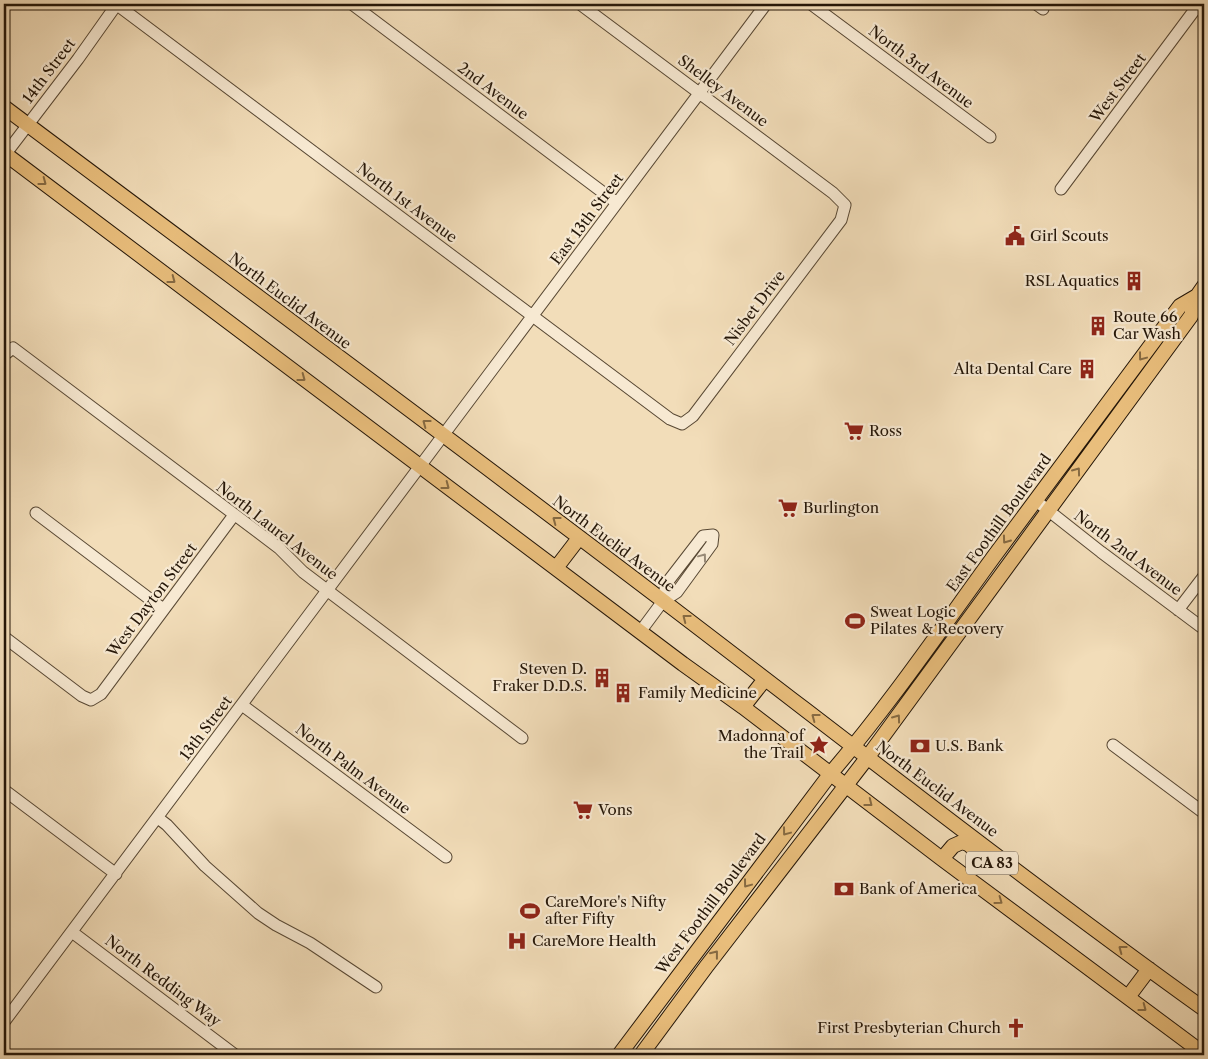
<svg xmlns="http://www.w3.org/2000/svg" width="1208" height="1059" viewBox="0 0 1208 1059" font-family="'Libre Caslon Text',serif">
<rect width="100%" height="100%" fill="#f2ddb9"/>
<filter id="stains"><feTurbulence type="fractalNoise" baseFrequency=".004" numOctaves="4"/><feColorMatrix values="0 0 0 0 .2 0 0 0 0 .09 0 0 0 0 .02 0 0 0 .5 -.17"/></filter>
<radialGradient id="worn" r=".72"><stop offset=".6" stop-color="#630" stop-opacity="0"/><stop offset="1" stop-color="#630" stop-opacity=".3"/></radialGradient>
<g fill="none" stroke-linecap="round" stroke-linejoin="round">
<defs>
<path id="minor" d="M 116,4 L 670,419 L 682,424 L 693,416 L 841,220 L 845,205 L 833,193 L 580,4
M 352,4 L 617,203
M 811,4 L 990,137
M 1036,4 L 1043,9
M 4,156 L 78,59 L 117,4
M 1061,189 L 1199,4
M 4,355 L 13,348 L 279,548 L 303,572 L 522,738
M 1035,500 L 1101,552 L 1204,629
M 36,513 L 163,609
M 1178,610 L 1204,576
M 640,632 L 663,601 L 677,592 L 712,544 L 713,535 L 703,536 L 666,584 L 663,601
M 4,637 L 82,696 L 91,700 L 101,694 L 234,515
M 242,705 L 446,857
M 1113,745 L 1204,813
M 4,790 L 116,874
M 158,818 L 167,825 L 205,866 L 258,913 L 276,925 L 310,943 L 376,987
M 72,932 L 235,1055
M 4,1022 L 766,4
M 4,1053 L 7,1055"/>
<path id="major" d="M 4,107 C 223,271 444,434 662,600 C 842,737 1020,877 1204,1009
M 4,153 L 683,664 L 743,707 L 942,859 L 1204,1054
M 556,568 L 579,538
M 743,707 L 765,679
M 942,859 L 953,846 L 962,842 L 968,844 L 981,855
M 1128,997 L 1149,969
M 619,1055 L 831,773 C 890,704 941,629 995,555 C 1056,472 1118,389 1180,306 L 1197,296
M 641,1055 L 706,967 L 867,758 L 1191,316 L 1197,296 L 1204,286"/>
</defs>
<use href="#minor" stroke="#584834" stroke-width="13"/>
<use href="#major" stroke="#241608" stroke-width="16"/>
<use href="#minor" stroke="#f7e9d2" stroke-width="11"/>
<use href="#major" stroke="#e9be7c" stroke-width="14"/>
</g>
<defs><path id="oneway-chevron" d="M-2-3.5L2.5 0L-2 3.5" fill="none" stroke-width="1.6" stroke-linecap="round" stroke-linejoin="round" transform="scale(1.25)"/></defs>
<g stroke="#866a42">
<use href="#oneway-chevron" transform="translate(43 182) rotate(37)"/>
<use href="#oneway-chevron" transform="translate(172 280) rotate(37)"/>
<use href="#oneway-chevron" transform="translate(1142 357) rotate(127)"/>
<use href="#oneway-chevron" transform="translate(302 378) rotate(37)"/>
<use href="#oneway-chevron" transform="translate(426 423) rotate(-143)"/>
<use href="#oneway-chevron" transform="translate(1077 471) rotate(-54)"/>
<use href="#oneway-chevron" transform="translate(446 486) rotate(37)"/>
<use href="#oneway-chevron" transform="translate(556 520) rotate(-143)"/>
<use href="#oneway-chevron" transform="translate(1006 540) rotate(126)"/>
<use href="#oneway-chevron" transform="translate(686 618) rotate(-142)"/>
<use href="#oneway-chevron" transform="translate(815 717) rotate(-143)"/>
<use href="#oneway-chevron" transform="translate(897 718) rotate(-54)"/>
<use href="#oneway-chevron" transform="translate(869 803) rotate(38)"/>
<use href="#oneway-chevron" transform="translate(786 832) rotate(127)"/>
<use href="#oneway-chevron" transform="translate(747 884) rotate(127)"/>
<use href="#oneway-chevron" transform="translate(999 901) rotate(36)"/>
<use href="#oneway-chevron" transform="translate(1122 949) rotate(-143)"/>
<use href="#oneway-chevron" transform="translate(715 954) rotate(-52)"/>
<use href="#oneway-chevron" transform="translate(1143 1008) rotate(37)"/>
</g>
<use stroke="#988a77" href="#oneway-chevron" transform="translate(703 557) rotate(-53)"/>
<defs>
<symbol id="civic-bare" viewBox="-9 -9 18 18"><path d="M-.6-6.5H3V-4.5H.6V-3L4-1V1h2V6H-6V1h2V-1L-.6-3ZM-1.2 2.5V6h2.4V2.5Z" fill="#8f2418" stroke="#f7e9d2" stroke-width="2.5" paint-order="stroke"/></symbol>
<symbol id="building-bare" viewBox="-9 -9 18 18"><path d="M-4-6H4V6H1V3H-1V6H-4ZM-2.5-4.3h1.7v1.8h-1.7ZM.8-4.3h1.7v1.8H.8ZM-2.5-1h1.7V.8h-1.7ZM.8-1h1.7V.8H.8Z" fill="#8f2418" stroke="#f7e9d2" stroke-width="2.5" paint-order="stroke"/></symbol>
<symbol id="supermarket-bare" viewBox="-9 -9 18 18"><path d="M-6-5.5h2.5l.6 2H6L4.5 2H-2.5L-4.4-4H-6ZM-1.5 3.2a1.3 1.3 0 1 0 .1 0ZM3 3.2a1.3 1.3 0 1 0 .1 0Z" fill="#8f2418" stroke="#f7e9d2" stroke-width="2.5" paint-order="stroke"/></symbol>
<symbol id="stadium-bare" viewBox="-9 -9 18 18"><path d="M0-5a6.5 5 0 1 0 0 10a6.5 5 0 1 0 0-10ZM-3.5-1.8h7v3.6h-7Z" fill="#8f2418" stroke="#f7e9d2" stroke-width="2.5" paint-order="stroke"/></symbol>
<symbol id="sight-bare" viewBox="-9 -9 18 18"><path d="M0-6L1.8-2.2L6-1.7L2.9 1.2L3.7 5.4L0 3.3L-3.7 5.4L-2.9 1.2L-6-1.7L-1.8-2.2Z" fill="#8f2418" stroke="#f7e9d2" stroke-width="2.5" paint-order="stroke"/></symbol>
<symbol id="bank-bare" viewBox="-9 -9 18 18"><path d="M-6-4H6V4H-6ZM0-2.3a2.3 2.3 0 1 0 0 4.6a2.3 2.3 0 1 0 0-4.6Z" fill="#8f2418" stroke="#f7e9d2" stroke-width="2.5" paint-order="stroke"/></symbol>
<symbol id="hospital-bare" viewBox="-9 -9 18 18"><path d="M-5-5h3v3.5h4V-5h3V5h-3V1.5h-4V5h-3Z" fill="#8f2418" stroke="#f7e9d2" stroke-width="2.5" paint-order="stroke"/></symbol>
<symbol id="church-bare" viewBox="-9 -9 18 18"><path d="M-1.2-6h2.4v3.5h3.3v2.4h-3.3V6h-2.4V-.1h-3.3v-2.4h3.3Z" fill="#8f2418" stroke="#f7e9d2" stroke-width="2.5" paint-order="stroke"/></symbol>
</defs>
<g fill-rule="evenodd">
<use href="#civic-bare" x="1001" y="222" width="28" height="28"/>
<use href="#building-bare" x="1120" y="267" width="28" height="28"/>
<use href="#building-bare" x="1084" y="312" width="28" height="28"/>
<use href="#building-bare" x="1073" y="355" width="28" height="28"/>
<use href="#supermarket-bare" x="840" y="417" width="28" height="28"/>
<use href="#supermarket-bare" x="774" y="494" width="28" height="28"/>
<use href="#stadium-bare" x="841" y="607" width="28" height="28"/>
<use href="#building-bare" x="588" y="664" width="28" height="28"/>
<use href="#building-bare" x="609" y="679" width="28" height="28"/>
<use href="#sight-bare" x="805" y="731" width="28" height="28"/>
<use href="#bank-bare" x="906" y="732" width="28" height="28"/>
<use href="#supermarket-bare" x="569" y="796" width="28" height="28"/>
<use href="#bank-bare" x="830" y="875" width="28" height="28"/>
<use href="#stadium-bare" x="516" y="897" width="28" height="28"/>
<use href="#hospital-bare" x="503" y="927" width="28" height="28"/>
<use href="#church-bare" x="1002" y="1014" width="28" height="28"/>
</g>
<g text-anchor="middle" stroke-width="4.5" stroke-linejoin="round" paint-order="stroke">
<rect fill="#f7e9d2" stroke="#635545" stroke-width="1" x="966" y="851.5" width="52" height="23" rx="4"/>
<g font-size="14" font-weight="bold" fill="#241608">
<text x="992" y="868">CA 83</text>
</g>
<g font-size="15" fill="#241608" stroke="#f7e9d2">
<text transform="translate(921 67) rotate(37)" y="5">North 3rd Avenue</text>
<text transform="translate(49 71) rotate(-53)" y="5">14th Street</text>
<text transform="translate(1118 88) rotate(-53)" y="5">West Street</text>
<text transform="translate(493 91) rotate(37)" y="5">2nd Avenue</text>
<text transform="translate(723 91) rotate(37)" y="5">Shelley Avenue</text>
<text transform="translate(407 203) rotate(37)" y="5">North 1st Avenue</text>
<text transform="translate(587 219) rotate(-53)" y="5">East 13th Street</text>
<text transform="translate(290 301) rotate(37)" y="5">North Euclid Avenue</text>
<text transform="translate(755 308) rotate(-53)" y="5">Nisbet Drive</text>
<text transform="translate(999 523) rotate(-54)" y="5">East Foothill Boulevard</text>
<text transform="translate(277 531) rotate(38)" y="5">North Laurel Avenue</text>
<text transform="translate(614 544) rotate(37)" y="5">North Euclid Avenue</text>
<text transform="translate(1128 553) rotate(37)" y="5">North 2nd Avenue</text>
<text transform="translate(152 600) rotate(-53)" y="5">West Dayton Street</text>
<text transform="translate(206 728) rotate(-53)" y="5">13th Street</text>
<text transform="translate(353 769) rotate(37)" y="5">North Palm Avenue</text>
<text transform="translate(937 789) rotate(37)" y="5">North Euclid Avenue</text>
<text transform="translate(711 904) rotate(-53)" y="5">West Foothill Boulevard</text>
<text transform="translate(163 981) rotate(37)" y="5">North Redding Way</text>
</g>
<g font-size="15" fill="#241608" stroke="#f7e9d2" text-anchor="start">
<text x="1030" y="241">Girl Scouts</text>
<text x="1119" y="286" text-anchor="end">RSL Aquatics</text>
<text x="1113" y="322">Route 66<tspan x="1113" dy="17">Car Wash</tspan></text>
<text x="1072" y="374" text-anchor="end">Alta Dental Care</text>
<text x="869" y="436">Ross</text>
<text x="803" y="513">Burlington</text>
<text x="870" y="617">Sweat Logic<tspan x="870" dy="17">Pilates &amp; Recovery</tspan></text>
<text x="587" y="674" text-anchor="end">Steven D.<tspan x="587" dy="17">Fraker D.D.S.</tspan></text>
<text x="638" y="698">Family Medicine</text>
<text x="804" y="741" text-anchor="end">Madonna of<tspan x="804" dy="17">the Trail</tspan></text>
<text x="935" y="751">U.S. Bank</text>
<text x="598" y="815">Vons</text>
<text x="859" y="894">Bank of America</text>
<text x="545" y="907">CareMore's Nifty<tspan x="545" dy="17">after Fifty</tspan></text>
<text x="532" y="946">CareMore Health</text>
<text x="1001" y="1033" text-anchor="end">First Presbyterian Church</text>
</g>
</g>
<rect width="1208" height="1059" fill="none" stroke="#f2ddb9" stroke-width="20"/>
<rect x="5" y="5" width="1198" height="1049" fill="none" stroke="#241608" stroke-width="2.5"/>
<rect x="10" y="10" width="1188" height="1039" fill="none" stroke="#241608"/>
<rect width="100%" height="100%" filter="url(#stains)"/>
<rect width="100%" height="100%" fill="url(#worn)"/>
</svg>
